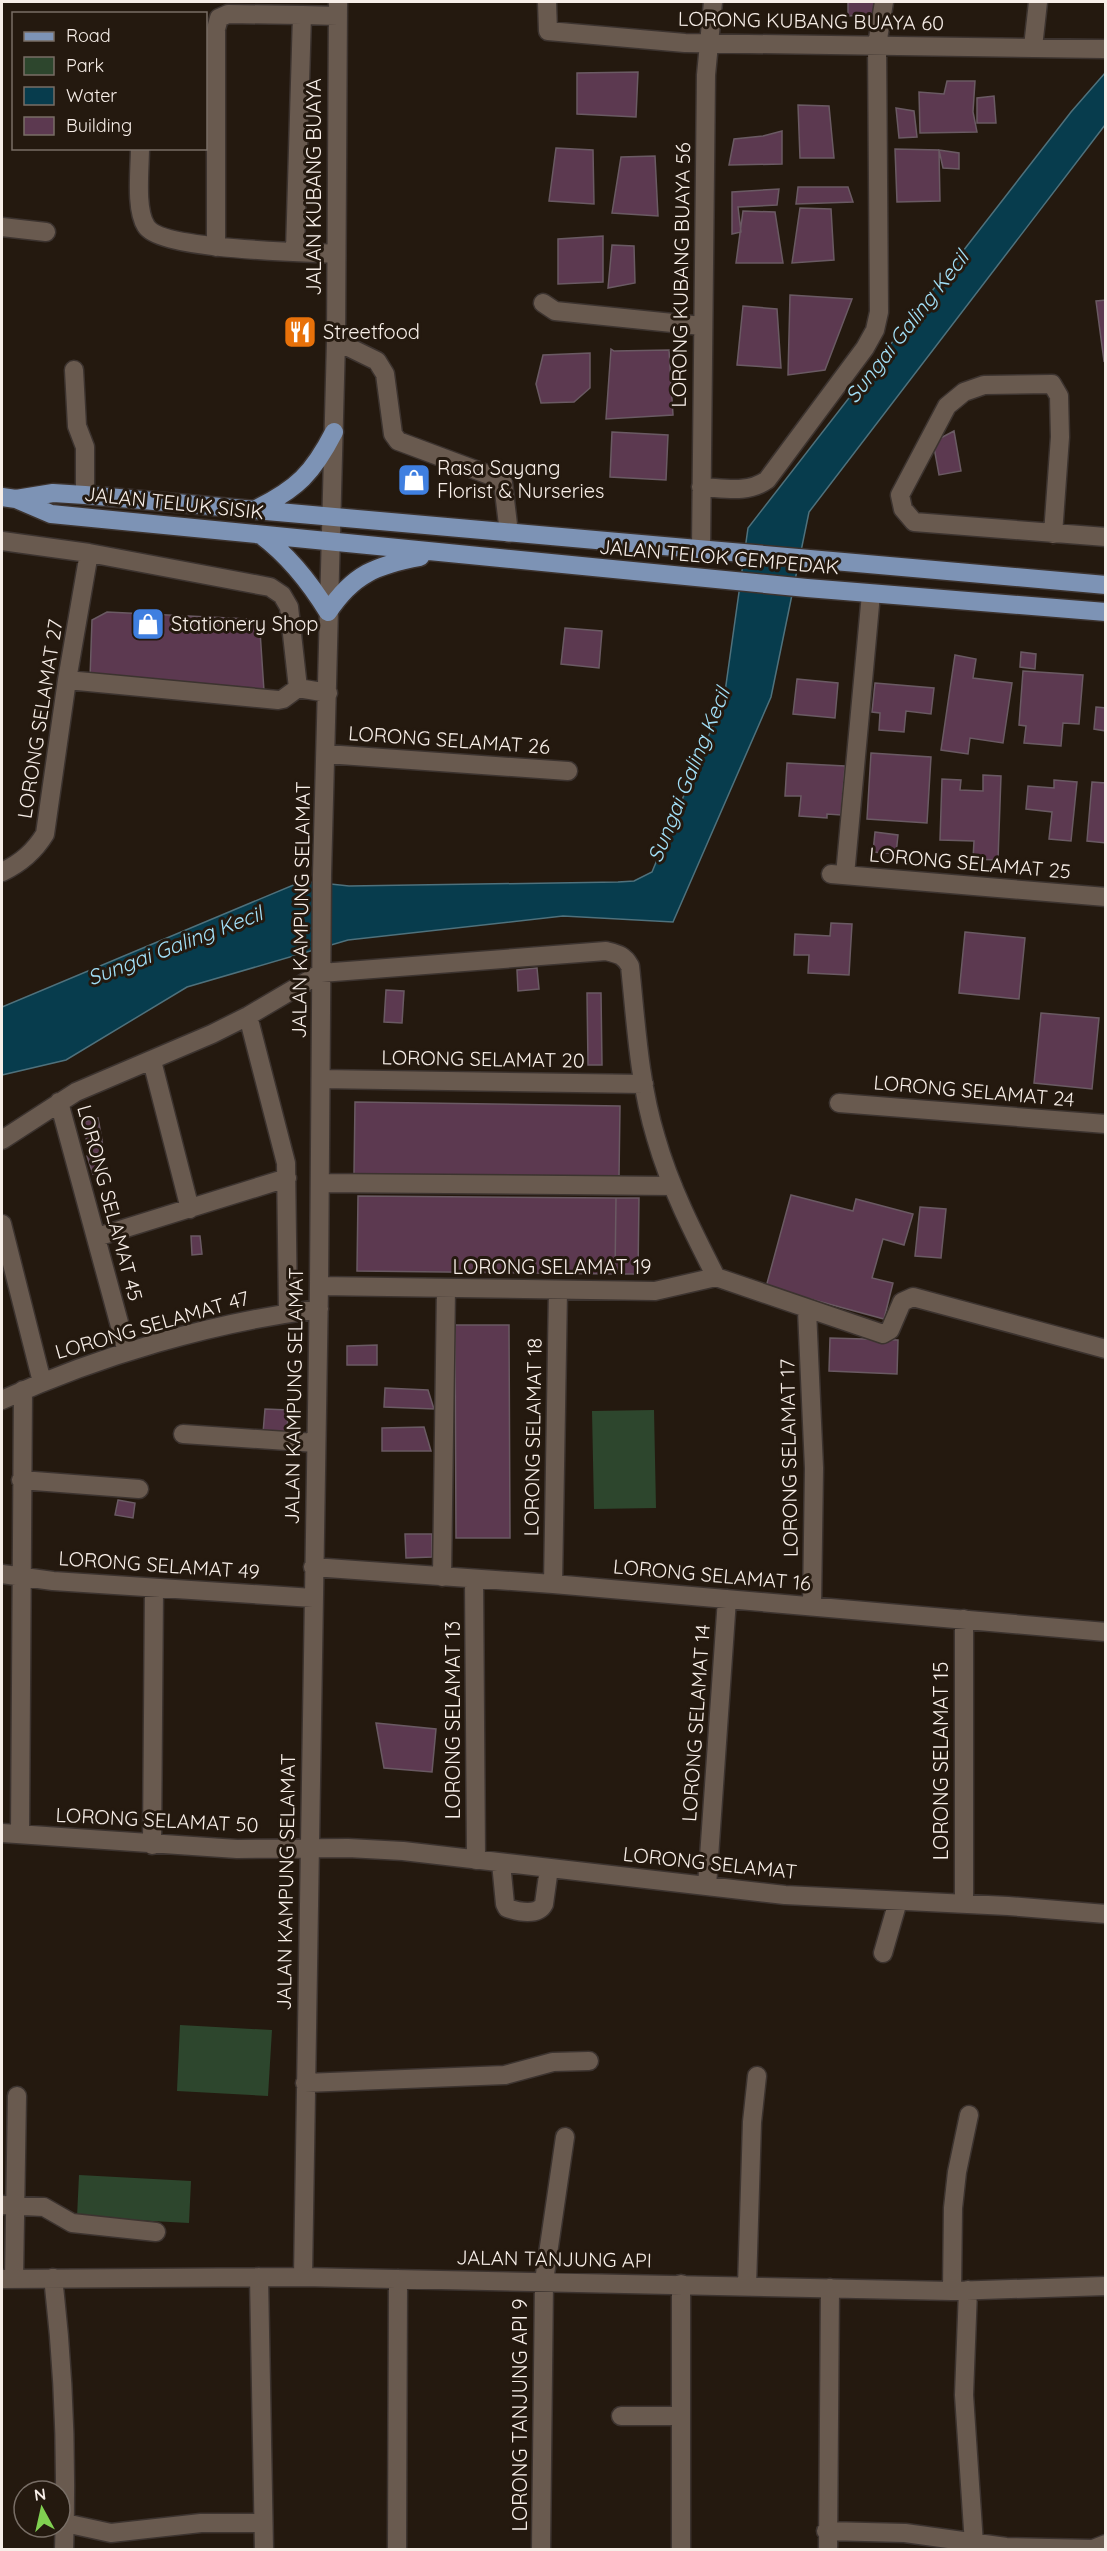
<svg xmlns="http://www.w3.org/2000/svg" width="1107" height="2551" viewBox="0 0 1107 2551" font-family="Quicksand,sans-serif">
<rect width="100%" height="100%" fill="#24190f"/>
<path fill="#2d462d" d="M 654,1410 L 656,1508 L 594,1509 L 592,1411 Z
M 180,2025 L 272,2030 L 268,2096 L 177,2091 Z
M 79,2175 L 191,2181 L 189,2223 L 77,2217 Z"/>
<path fill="#073c4d" stroke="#4f717c" stroke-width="1.5" d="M 1105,73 L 1105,125 L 809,512 L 771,697 L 673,922 L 563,916 L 348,940 L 187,987 L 66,1060 L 2,1075 L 2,1007 L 303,881 L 349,886 L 618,882 L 634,881 L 652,872 L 724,699 L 748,528 L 1071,112 Z"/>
<path fill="#5c3950" stroke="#6a5a63" stroke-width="1.5" d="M 848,2 L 879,2 L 879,14 L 848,16 Z
M 638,72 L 636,117 L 577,114 L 577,73 Z
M 947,81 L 975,81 L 973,112 L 977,132 L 920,133 L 919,92 L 944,94 Z
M 994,96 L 996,123 L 977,123 L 977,98 Z
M 798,105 L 829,106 L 834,158 L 800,158 Z
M 896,108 L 914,111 L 917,137 L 899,138 Z
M 782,131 L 782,164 L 729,165 L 734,139 L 763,136 Z
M 556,148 L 593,150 L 594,204 L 549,201 Z
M 895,149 L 939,150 L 940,201 L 897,202 Z
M 939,150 L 959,153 L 959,169 L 943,168 Z
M 655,156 L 658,216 L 612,213 L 621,157 Z
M 798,187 L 848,187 L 853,202 L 796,204 Z
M 779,189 L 777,205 L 738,207 L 741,232 L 732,234 L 732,192 Z
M 800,208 L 831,209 L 834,260 L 792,263 Z
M 743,211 L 775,212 L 783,263 L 736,263 Z
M 603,236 L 603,282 L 558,284 L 558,239 Z
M 612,245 L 634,246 L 635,283 L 608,288 Z
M 790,295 L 852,299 L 825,370 L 788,375 Z
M 1106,300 L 1106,360 L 1104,361 L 1096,301 Z
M 743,306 L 777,309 L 781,368 L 737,365 Z
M 611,349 L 614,351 L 669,350 L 673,415 L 606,419 Z
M 590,353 L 590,388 L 574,402 L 541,403 L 536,384 L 543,355 Z
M 954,431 L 961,471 L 939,475 L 933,442 Z
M 612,432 L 668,435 L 666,480 L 610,477 Z
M 107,612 L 249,619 L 260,631 L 264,691 L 90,678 L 92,620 Z
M 565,628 L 602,631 L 599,668 L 561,664 Z
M 1021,652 L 1036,654 L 1035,669 L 1020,667 Z
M 955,655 L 976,659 L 973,678 L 1012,683 L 1003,743 L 970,738 L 968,754 L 941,750 Z
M 1023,671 L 1083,675 L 1079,724 L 1063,723 L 1061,746 L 1024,743 L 1026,726 L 1019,725 Z
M 797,679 L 838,683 L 835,718 L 793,714 Z
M 875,683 L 934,688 L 931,714 L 906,711 L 904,732 L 879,730 L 880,713 L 872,712 Z
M 1096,707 L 1106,708 L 1106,731 L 1094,729 Z
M 871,753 L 931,757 L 927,823 L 867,819 Z
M 787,763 L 845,766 L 841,815 L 827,814 L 827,818 L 799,816 L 801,796 L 785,796 Z
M 983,775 L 1001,776 L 998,860 L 973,859 L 974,841 L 940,840 L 942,779 L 961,780 L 960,790 L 983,791 Z
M 1054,780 L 1077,782 L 1071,841 L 1049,839 L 1052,812 L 1026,809 L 1028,786 L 1054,788 Z
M 1092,782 L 1106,783 L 1106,843 L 1087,841 Z
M 875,832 L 898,835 L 896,854 L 873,852 Z
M 831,923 L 852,924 L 849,975 L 808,973 L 809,955 L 794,955 L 795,934 L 830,936 Z
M 965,932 L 1025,938 L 1019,999 L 959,993 Z
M 537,968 L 539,989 L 518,991 L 517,970 Z
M 386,990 L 404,991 L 402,1023 L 384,1022 Z
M 587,993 L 601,993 L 602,1065 L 588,1065 Z
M 1041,1013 L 1099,1018 L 1092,1089 L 1034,1083 Z
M 355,1102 L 620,1106 L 619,1178 L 354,1174 Z
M 98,1118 L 102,1140 L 87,1142 L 82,1122 Z
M 102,1140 L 103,1151 L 94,1154 L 87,1142 Z
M 94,1154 L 100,1172 L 93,1174 L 87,1156 Z
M 791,1195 L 853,1211 L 856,1199 L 913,1214 L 904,1245 L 883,1239 L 872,1278 L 893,1283 L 884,1319 L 766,1287 Z
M 358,1196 L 616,1198 L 615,1274 L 357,1271 Z
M 616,1198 L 639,1198 L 638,1274 L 615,1274 Z
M 920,1207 L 946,1209 L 941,1258 L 915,1256 Z
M 191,1236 L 200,1236 L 202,1254 L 192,1255 Z
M 455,1325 L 509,1325 L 510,1538 L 456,1538 Z
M 830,1338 L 898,1340 L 897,1374 L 829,1371 Z
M 377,1345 L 377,1365 L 347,1365 L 347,1346 Z
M 385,1388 L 428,1390 L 434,1409 L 384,1407 Z
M 265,1409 L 288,1410 L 287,1434 L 263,1433 Z
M 424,1427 L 431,1451 L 382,1451 L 382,1428 Z
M 118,1500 L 135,1503 L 133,1518 L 115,1515 Z
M 405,1534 L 432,1534 L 432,1557 L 406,1558 Z
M 376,1723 L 436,1729 L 432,1772 L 384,1768 Z"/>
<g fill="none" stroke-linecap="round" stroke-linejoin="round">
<defs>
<path id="minor" d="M 547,2 L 548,31 L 685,43 L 1104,49
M 1033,47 L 1038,2
M 140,148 C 140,169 135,209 146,226 C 160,250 304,252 336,254
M 2,227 L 46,232
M 216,247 L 216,29 L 219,18 L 228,14 L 302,15
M 295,251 L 302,15 L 338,16
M 543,303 L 555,311 L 702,326
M 336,341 L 377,361 L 385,374 L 393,434 L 398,441 L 500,479 L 503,483 L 509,533
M 74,370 L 77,426 L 85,447 L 85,495
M 701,487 C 724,488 747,494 767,480 L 865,348 L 875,330 L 879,312 L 877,45 L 884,2
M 1053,534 L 1060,437 L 1059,396 L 1052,384 L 984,385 L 964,392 L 947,406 L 900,495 L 903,509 L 914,522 L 1106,537
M 2,541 L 89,553 L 270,587 L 282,595 L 289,607 L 298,688
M 701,549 L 706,75 L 713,2
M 67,680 L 278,700 L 283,699 L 298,688 L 328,693
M 326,754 L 568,771
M 2,872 C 21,863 34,852 45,834 L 67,680 L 89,553
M 831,874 L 1106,897
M 845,875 L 871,594
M 248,1016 L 286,1163 L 288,1313
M 152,1061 L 190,1209
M 321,1079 L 644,1084
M 59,1102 L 127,1352
M 839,1103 L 1106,1124
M 2,1140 L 76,1092 L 212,1034 L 248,1016 L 321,973 L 606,951 C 618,954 624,955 630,966 C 636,1023 639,1083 656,1138 C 670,1187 693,1232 716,1277
M 320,1183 L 673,1186
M 2,1224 L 42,1382
M 97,1237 L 287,1178
M 319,1286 L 655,1291 L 716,1277 L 883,1334 L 890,1330 L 902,1302 L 913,1297 L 1106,1349
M 807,1310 L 814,1468 L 812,1606
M 2,1400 C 98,1356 214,1322 319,1309
M 183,1434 L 316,1443
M 21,1480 L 139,1489
M 313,1567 L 553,1584 L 1106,1632
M 2,1574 L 53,1581 L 313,1598
M 442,1577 L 446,1288
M 474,1579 L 476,1860
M 553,1584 L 558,1290
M 2,1833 L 237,1849 L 348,1848 L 403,1851 L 785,1895 L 1008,1906 L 1106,1914
M 20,1834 L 23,1390
M 152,1845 L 154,1588
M 501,1863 L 505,1904 L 507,1908 C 519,1912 538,1916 544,1904 L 549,1868
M 707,1886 L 727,1599
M 964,1904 L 964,1619
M 883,1953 L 898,1901
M 305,2083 L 505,2075 L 553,2062 L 589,2061
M 2,2205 L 44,2207 L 72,2223 L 156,2232
M 259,2277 L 264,2550
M 303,2277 L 319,1286 L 322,875 L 336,341 L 338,2
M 53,2278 C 64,2369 67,2459 64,2550
M 2,2279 L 303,2277 L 952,2291 L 1106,2286
M 14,2279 L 17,2096
M 681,2284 L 681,2550
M 747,2286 L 752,2122 L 757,2076
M 968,2290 L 964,2395 L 974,2544
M 952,2291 L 953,2208 L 957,2172 L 969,2115
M 621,2416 L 681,2416
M 65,2523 L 111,2533 L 201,2523 L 263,2523
M 826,2531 L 905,2533 L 1006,2547 L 1093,2549 L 1106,2544
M 397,2550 L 398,2279
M 541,2550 L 544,2281 L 565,2137
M 828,2550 L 830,2288"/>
<path id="major" d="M 2,497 L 16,499 L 51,514 L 807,588 L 1106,612
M 16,499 L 53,493 L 85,495 L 1106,585
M 256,509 C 297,489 313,473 334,432
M 261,535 C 289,556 309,581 328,612 C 353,574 377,565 420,557"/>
</defs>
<use href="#minor" stroke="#3c332f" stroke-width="21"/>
<use href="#major" stroke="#3c332f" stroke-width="21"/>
<use href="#minor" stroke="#695a4f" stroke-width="18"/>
<use href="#major" stroke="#7d93b5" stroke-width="18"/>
</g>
<defs>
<symbol id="restaurant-square" viewBox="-11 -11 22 22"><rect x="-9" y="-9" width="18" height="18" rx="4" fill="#e8710a" stroke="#24190f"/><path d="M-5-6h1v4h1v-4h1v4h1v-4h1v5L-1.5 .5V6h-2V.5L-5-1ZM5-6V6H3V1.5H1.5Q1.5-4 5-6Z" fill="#fff"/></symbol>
<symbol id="shop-square" viewBox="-11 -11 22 22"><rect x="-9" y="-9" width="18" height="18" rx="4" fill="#3f7fe0" stroke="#24190f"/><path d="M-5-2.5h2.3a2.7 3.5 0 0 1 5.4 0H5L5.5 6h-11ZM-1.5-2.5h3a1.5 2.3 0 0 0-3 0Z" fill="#fff"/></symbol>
</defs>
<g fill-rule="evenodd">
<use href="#restaurant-square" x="281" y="313" width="38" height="38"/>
<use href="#shop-square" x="395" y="461" width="38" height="38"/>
<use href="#shop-square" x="129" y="605" width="38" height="38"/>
</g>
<g text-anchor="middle" stroke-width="6" stroke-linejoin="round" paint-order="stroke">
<g font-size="20" fill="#f7eee8" stroke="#24190f">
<text transform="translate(811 21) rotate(1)" y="7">LORONG KUBANG BUAYA 60</text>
<text transform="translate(314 187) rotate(-90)" y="7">JALAN KUBANG BUAYA</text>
<text transform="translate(681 275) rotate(-89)" y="7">LORONG KUBANG BUAYA 56</text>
<text transform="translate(174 503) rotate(6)" y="7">JALAN TELUK SISIK</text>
<text transform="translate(719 557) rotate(5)" y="7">JALAN TELOK CEMPEDAK</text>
<text transform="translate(40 719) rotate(-81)" y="7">LORONG SELAMAT 27</text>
<text transform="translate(449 740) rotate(4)" y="7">LORONG SELAMAT 26</text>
<text transform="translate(970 863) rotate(5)" y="7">LORONG SELAMAT 25</text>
<text transform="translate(301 910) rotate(-89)" y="7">JALAN KAMPUNG SELAMAT</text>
<text transform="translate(483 1059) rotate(1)" y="7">LORONG SELAMAT 20</text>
<text transform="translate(974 1091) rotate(5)" y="7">LORONG SELAMAT 24</text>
<text transform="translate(110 1203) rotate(75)" y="7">LORONG SELAMAT 45</text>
<text x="552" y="1274">LORONG SELAMAT 19</text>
<text transform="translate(152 1325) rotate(-16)" y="7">LORONG SELAMAT 47</text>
<text transform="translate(294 1396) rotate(-89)" y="7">JALAN KAMPUNG SELAMAT</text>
<text transform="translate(533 1437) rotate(-89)" y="7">LORONG SELAMAT 18</text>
<text transform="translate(789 1458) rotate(-91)" y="7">LORONG SELAMAT 17</text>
<text transform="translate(159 1565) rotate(4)" y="7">LORONG SELAMAT 49</text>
<text transform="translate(712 1575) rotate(5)" y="7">LORONG SELAMAT 16</text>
<text transform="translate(453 1720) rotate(-90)" y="7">LORONG SELAMAT 13</text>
<text transform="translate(696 1723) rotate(-86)" y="7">LORONG SELAMAT 14</text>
<text transform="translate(941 1761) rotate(-90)" y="7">LORONG SELAMAT 15</text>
<text transform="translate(157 1820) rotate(3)" y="7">LORONG SELAMAT 50</text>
<text transform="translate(710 1863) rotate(6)" y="7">LORONG SELAMAT</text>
<text transform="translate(286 1882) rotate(-89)" y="7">JALAN KAMPUNG SELAMAT</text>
<text transform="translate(554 2259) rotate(1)" y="7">JALAN TANJUNG API</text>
<text transform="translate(520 2415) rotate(-90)" y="7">LORONG TANJUNG API 9</text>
</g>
<g font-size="20" fill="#f7eee8" stroke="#24190f" text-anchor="start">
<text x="323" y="339">Streetfood</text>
<text x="437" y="475">Rasa Sayang<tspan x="437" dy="23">Florist &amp; Nurseries</tspan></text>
<text x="171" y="631">Stationery Shop</text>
</g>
<g font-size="21" font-style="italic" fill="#a3e1f9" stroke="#24190f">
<text transform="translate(907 327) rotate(-52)" y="7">Sungai Galing Kecil</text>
<text transform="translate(689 775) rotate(-68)" y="7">Sungai Galing Kecil</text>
<text transform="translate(175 946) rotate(-21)" y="7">Sungai Galing Kecil</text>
</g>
</g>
<rect width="1107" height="2551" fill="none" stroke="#f7eee8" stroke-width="6"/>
<rect x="12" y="12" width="195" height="138" fill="#24190f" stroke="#786e66" stroke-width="1.5"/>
<rect x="24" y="32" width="30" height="9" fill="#7d93b5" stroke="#786e66" stroke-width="1.5"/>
<text x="66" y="42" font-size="18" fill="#f7eee8">Road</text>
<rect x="24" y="57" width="30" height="18" fill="#2d462d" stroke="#786e66" stroke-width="1.5"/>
<text x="66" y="72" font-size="18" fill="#f7eee8">Park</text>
<rect x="24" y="87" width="30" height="18" fill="#073c4d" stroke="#786e66" stroke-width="1.5"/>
<text x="66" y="102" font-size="18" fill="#f7eee8">Water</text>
<rect x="24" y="117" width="30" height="18" fill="#5c3950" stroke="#786e66" stroke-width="1.5"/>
<text x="66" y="132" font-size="18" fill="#f7eee8">Building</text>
<g transform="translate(42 2509) rotate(352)"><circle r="28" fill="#24190f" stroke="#786e66" stroke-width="1.5"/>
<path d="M0-4.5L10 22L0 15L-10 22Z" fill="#80d051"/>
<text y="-9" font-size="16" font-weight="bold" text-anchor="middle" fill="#f7eee8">N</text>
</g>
</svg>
